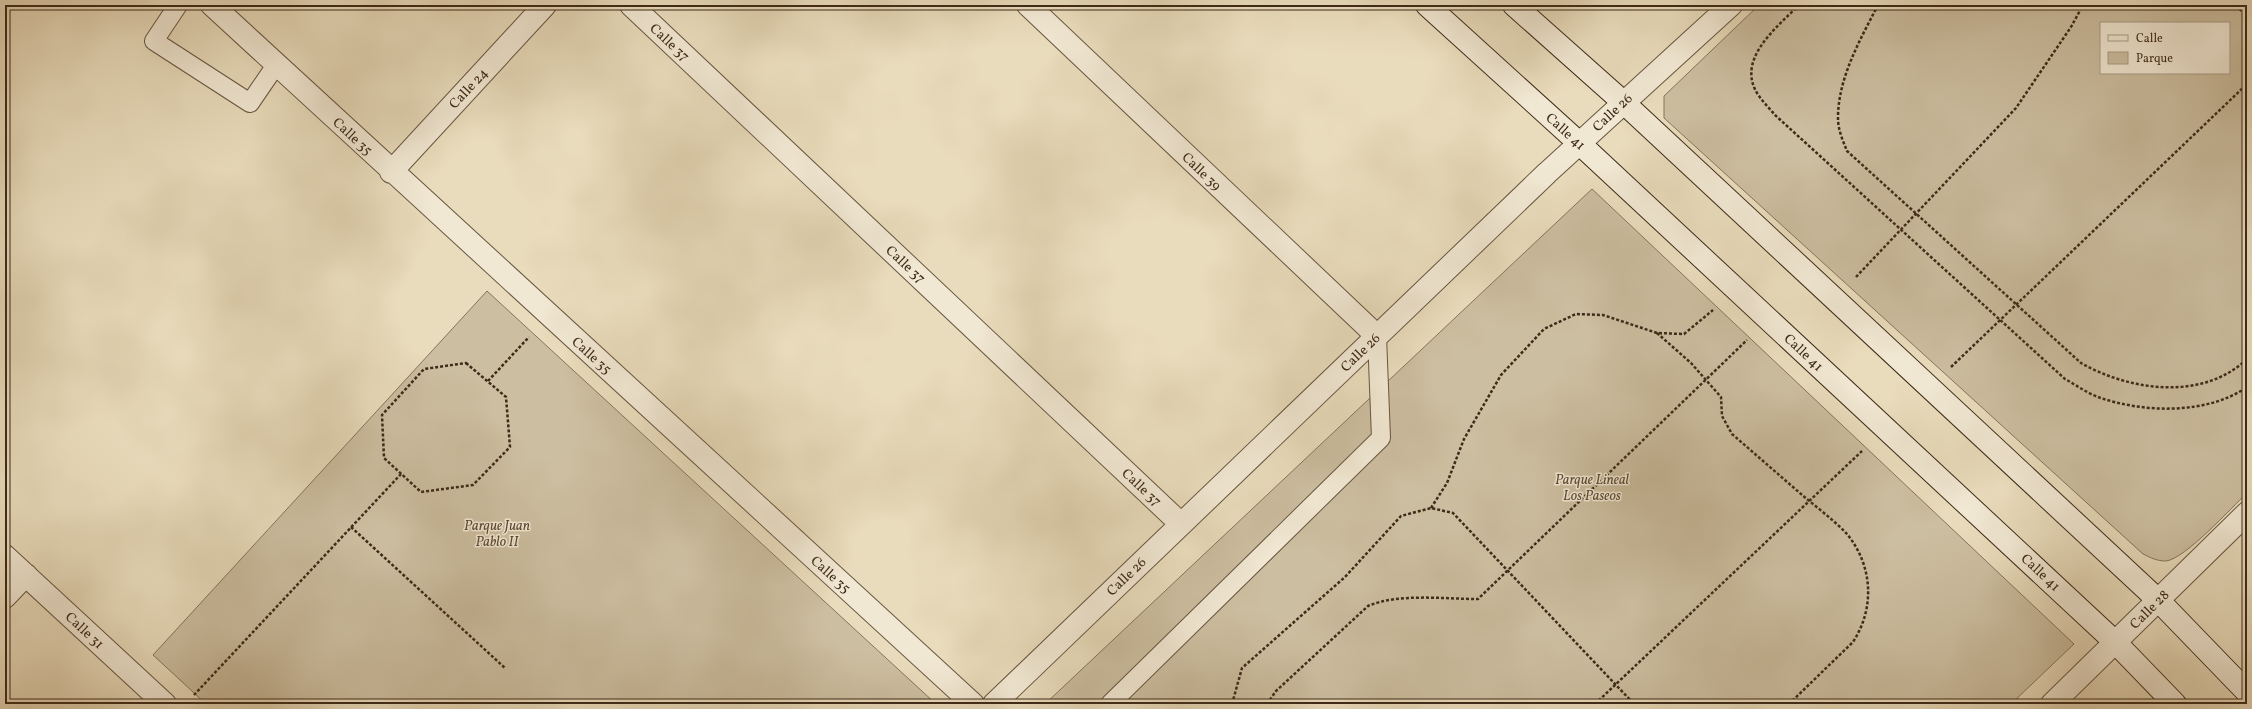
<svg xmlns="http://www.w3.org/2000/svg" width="2252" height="709" viewBox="0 0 2252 709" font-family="Vollkorn,serif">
<rect width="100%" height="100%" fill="#e9dcbc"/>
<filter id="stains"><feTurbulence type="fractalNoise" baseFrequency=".005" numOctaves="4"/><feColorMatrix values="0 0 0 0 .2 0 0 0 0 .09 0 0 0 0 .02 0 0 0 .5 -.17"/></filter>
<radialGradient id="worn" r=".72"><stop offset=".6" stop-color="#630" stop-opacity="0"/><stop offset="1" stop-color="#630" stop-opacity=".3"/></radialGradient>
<path fill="#ccbea0" stroke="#85745c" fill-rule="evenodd" d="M 1759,5 L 2247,5 L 2247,493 C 2231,508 2185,559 2166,561 C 2157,561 2151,558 2143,554 L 1664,118 L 1664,96 ZM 2101,23 L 2229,23 L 2229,73 L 2101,73 Z
M 1592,189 L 2074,644 L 2011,704 L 1045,704 Z
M 487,291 L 936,704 L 206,704 L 153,655 Z"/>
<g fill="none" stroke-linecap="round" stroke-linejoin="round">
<defs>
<path id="lane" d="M 178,5 L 154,41 L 250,103 L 276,65
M 1110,704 L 1381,438 L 1377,336"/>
<path id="street" d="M 212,5 L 973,704
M 631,5 L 1181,524
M 1028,5 L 1377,336
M 391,172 L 545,5
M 5,556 L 165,704
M 5,597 L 26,575
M 994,704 L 1547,173 L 1731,5
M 2052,704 L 2247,513"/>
<path id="secondary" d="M 1427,5 L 1579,143 L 2115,642 L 2175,704
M 1514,5 L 1623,102 L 2158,600 L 2247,692"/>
</defs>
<use href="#lane" stroke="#695642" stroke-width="20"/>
<use href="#street" stroke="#695642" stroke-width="24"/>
<use href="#secondary" stroke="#3e2a19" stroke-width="24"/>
<path stroke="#3e2a19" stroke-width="2.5" stroke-dasharray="3 2" stroke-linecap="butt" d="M 1805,5 L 1798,6 C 1776,28 1734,61 1759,96 C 1764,103 1770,109 1775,115 L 2065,379 C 2076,385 2087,393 2098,397 C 2143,413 2207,415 2247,387
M 1878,5 C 1860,40 1838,78 1838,118 C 1838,130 1843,141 1847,151 L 2081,363 C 2130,391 2203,401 2247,359
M 2236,5 L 2247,17
M 1856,277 L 2016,108 L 2071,27 L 2083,5
M 1657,333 L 1691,363 L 1721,397 L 1722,416 L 1732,434 C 1755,454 1778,474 1801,494 C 1816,507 1834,520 1847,534 C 1873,566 1875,608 1853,642 L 1789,704
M 466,363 L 506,397 L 510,447 L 473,485 L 421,492 L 384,458 L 382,415 L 424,369 Z
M 1951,367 L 2247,84
M 488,381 L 529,337
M 1431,508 L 1447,483 L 1464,439 L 1501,375 L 1544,329 L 1576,314 L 1603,315 L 1657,333 L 1684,334 L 1713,310
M 351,527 L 505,668
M 194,695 L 401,474
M 1232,704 L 1242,668 L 1345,577 L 1401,516 L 1431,508 L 1453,513 L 1634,704
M 1267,704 L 1276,691 L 1368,606 C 1398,593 1444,599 1478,599 L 1747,340
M 1595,704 L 1862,451"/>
<use href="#lane" stroke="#f1e8d3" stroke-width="18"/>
<use href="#street" stroke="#f1e8d3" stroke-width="22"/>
<use href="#secondary" stroke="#f1e8d3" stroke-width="22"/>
</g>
<g text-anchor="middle" stroke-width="3" stroke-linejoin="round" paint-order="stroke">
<g font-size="14" fill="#3e2a19" stroke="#f1e8d3">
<text transform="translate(670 42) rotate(43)" y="5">Calle 37</text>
<text transform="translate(468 88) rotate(-47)" y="5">Calle 24</text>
<text transform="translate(1612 112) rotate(-43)" y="5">Calle 26</text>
<text transform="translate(1566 131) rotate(42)" y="5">Calle 41</text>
<text transform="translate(353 136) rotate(43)" y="5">Calle 35</text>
<text transform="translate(1202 171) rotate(44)" y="5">Calle 39</text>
<text transform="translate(906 264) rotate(43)" y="5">Calle 37</text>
<text transform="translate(1360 352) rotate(-44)" y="5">Calle 26</text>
<text transform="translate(1804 352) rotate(43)" y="5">Calle 41</text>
<text transform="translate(592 355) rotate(42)" y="5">Calle 35</text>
<text transform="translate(1142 487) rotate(43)" y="5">Calle 37</text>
<text transform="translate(2041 572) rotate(43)" y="5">Calle 41</text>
<text transform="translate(831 574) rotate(42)" y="5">Calle 35</text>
<text transform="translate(1126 576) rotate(-44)" y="5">Calle 26</text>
<text transform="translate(2149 609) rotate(-45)" y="5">Calle 28</text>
<text transform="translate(85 630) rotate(43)" y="5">Calle 31</text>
</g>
<g font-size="14" font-style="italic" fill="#5a4834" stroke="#f1e8d3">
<text x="1592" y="484">Parque Lineal<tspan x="1592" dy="16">Los Paseos</tspan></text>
<text x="497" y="530">Parque Juan<tspan x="497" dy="16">Pablo II</tspan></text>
</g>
</g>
<rect width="2252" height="709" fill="none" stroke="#e9dcbc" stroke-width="20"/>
<rect x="6" y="6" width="2240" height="697" fill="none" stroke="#3e2a19" stroke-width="2"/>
<rect x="10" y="10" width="2232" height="689" fill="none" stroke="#3e2a19"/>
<rect x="2100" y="22" width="130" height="52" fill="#f1e8d3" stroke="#a99c89"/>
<rect x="2108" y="35" width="20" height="6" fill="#f1e8d3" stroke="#a99c89"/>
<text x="2136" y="42" font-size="12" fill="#3e2a19">Calle</text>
<rect x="2108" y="52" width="20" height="12" fill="#ccbea0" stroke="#a99c89"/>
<text x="2136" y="62" font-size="12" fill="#3e2a19">Parque</text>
<rect width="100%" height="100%" filter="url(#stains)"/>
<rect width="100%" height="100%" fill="url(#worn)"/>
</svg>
